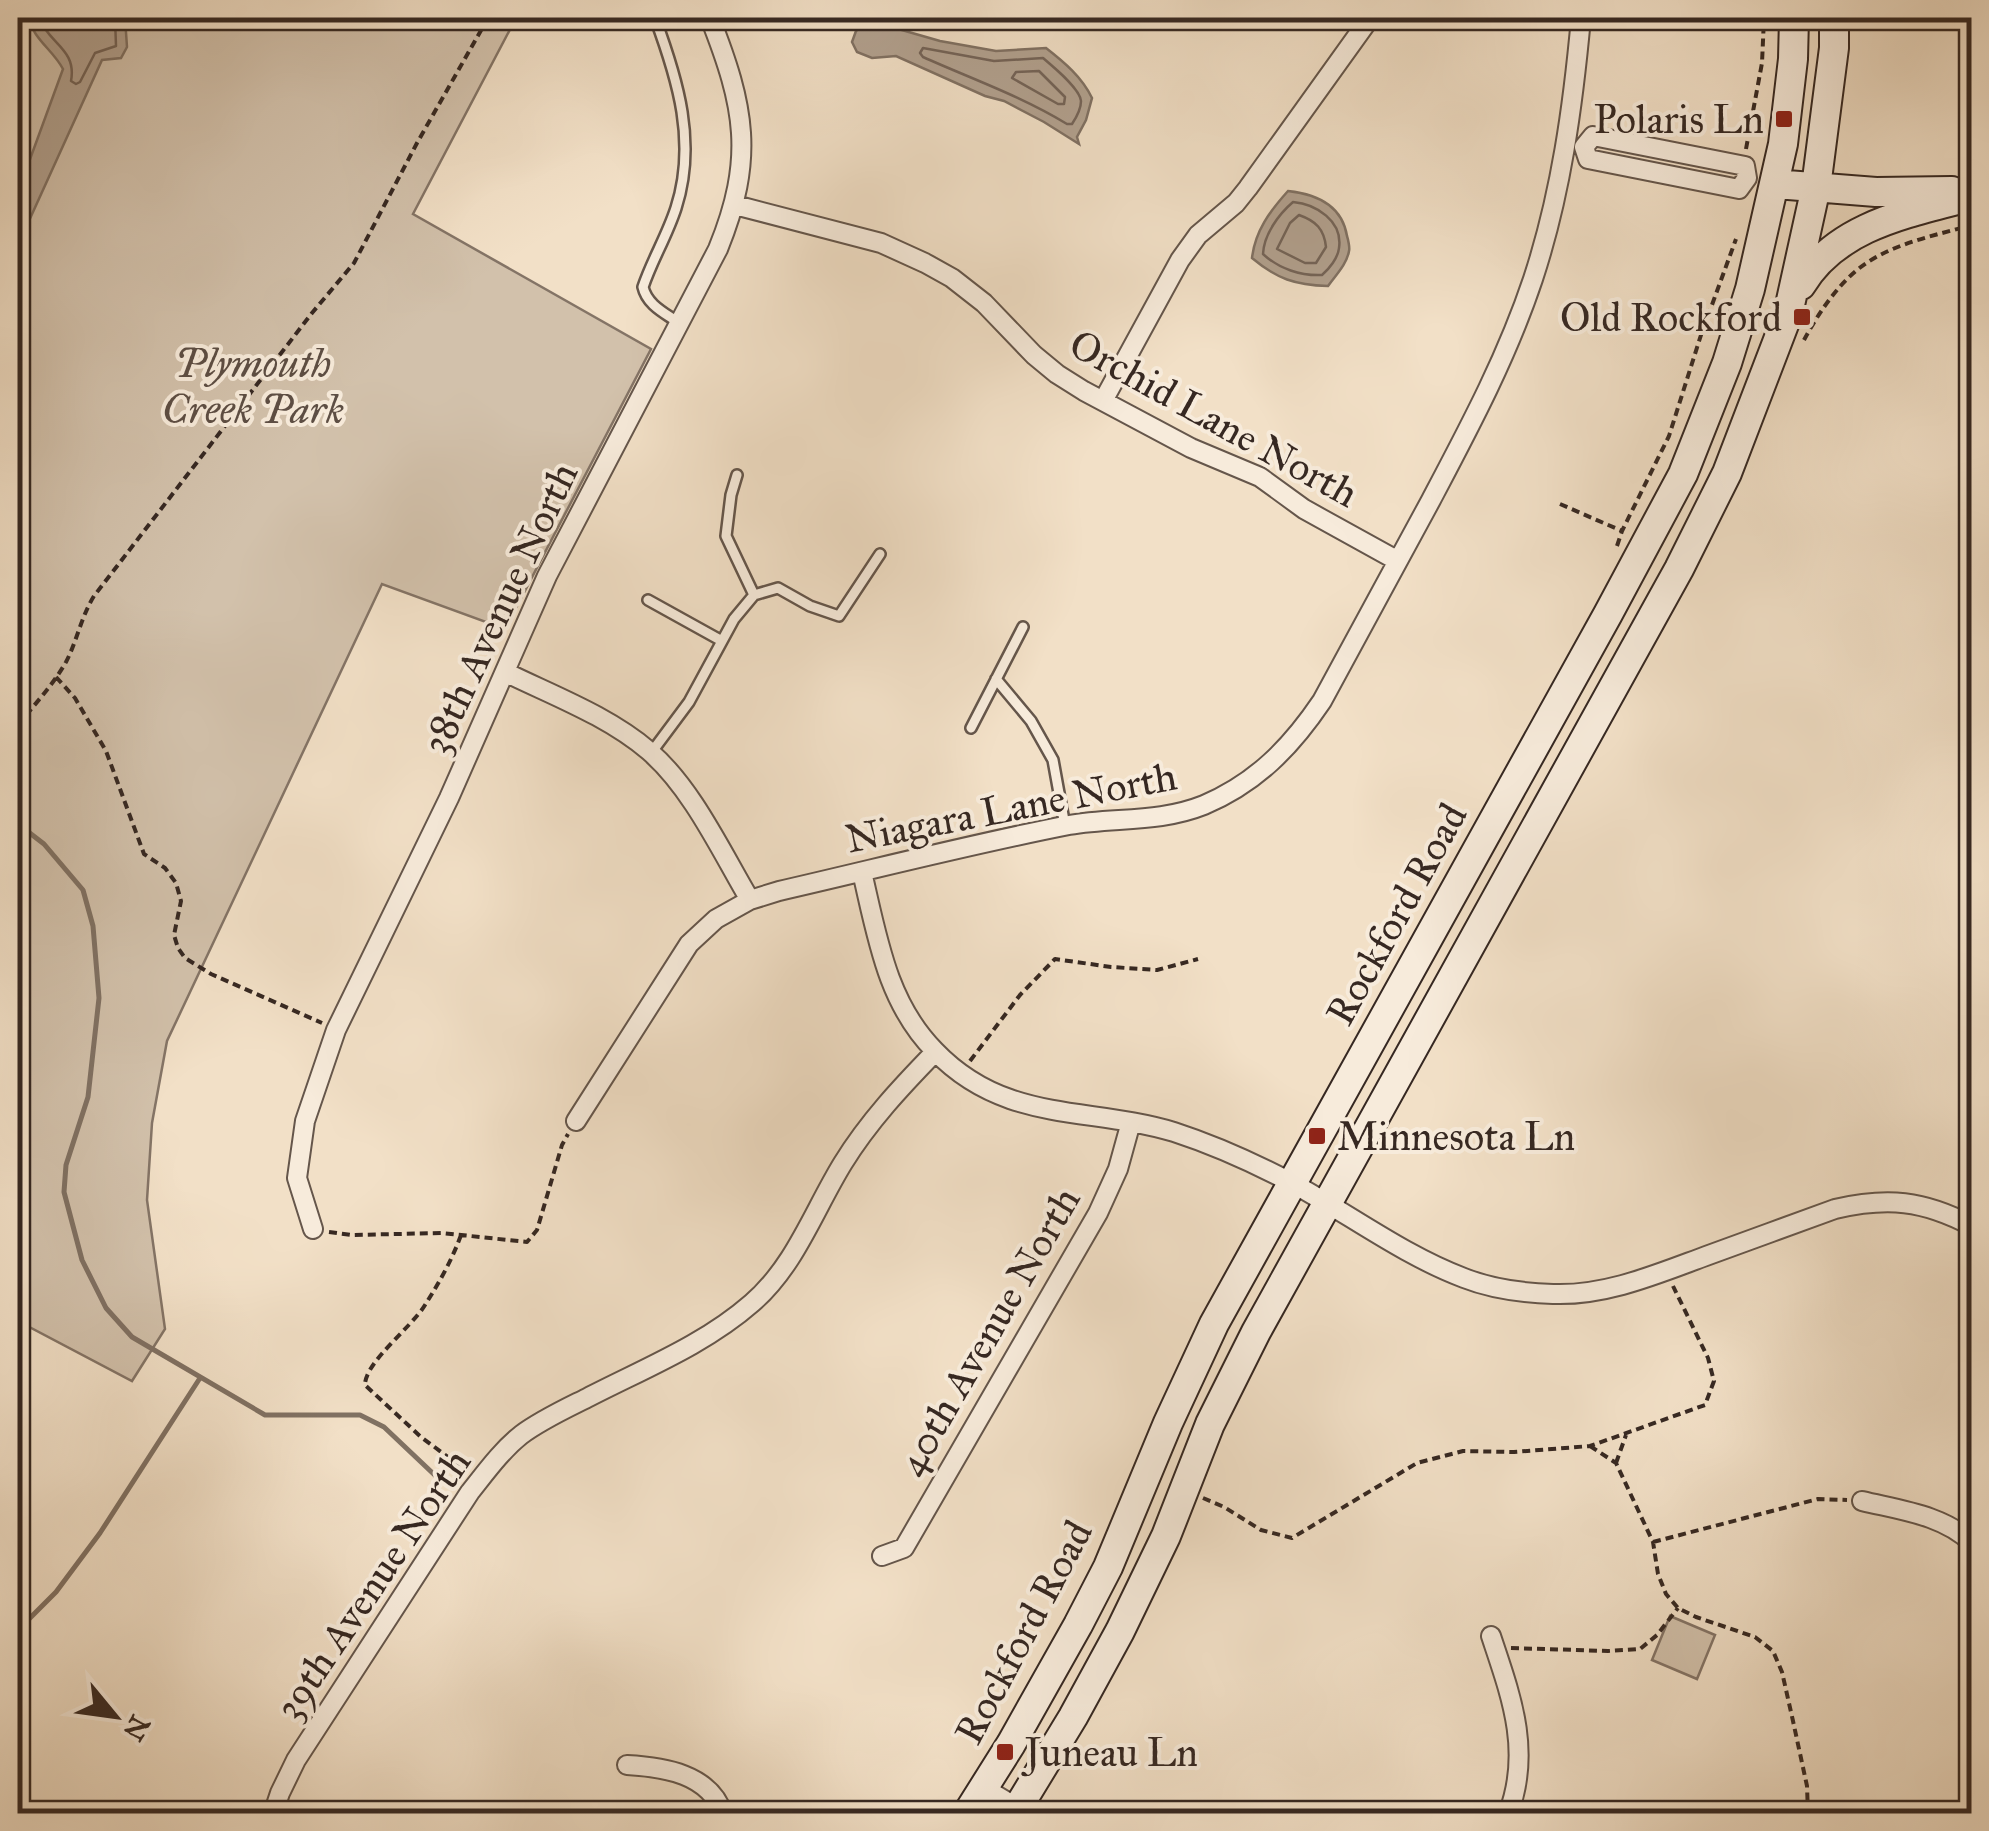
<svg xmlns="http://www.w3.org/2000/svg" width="1989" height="1831" viewBox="0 0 1989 1831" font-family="'IM FELL Great Primer',serif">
<rect width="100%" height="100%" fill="#f2e0c7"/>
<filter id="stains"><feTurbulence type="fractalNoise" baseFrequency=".002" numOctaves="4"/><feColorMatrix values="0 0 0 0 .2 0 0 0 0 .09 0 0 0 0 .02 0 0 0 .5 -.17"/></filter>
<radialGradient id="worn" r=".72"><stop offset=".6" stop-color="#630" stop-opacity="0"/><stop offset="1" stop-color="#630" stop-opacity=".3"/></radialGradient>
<path fill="#d2c1ab" stroke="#847466" stroke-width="2.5" d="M 18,18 L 516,18 L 413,214 L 651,349 L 505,629 L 382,584 L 167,1041 L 152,1123 L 147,1200 L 165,1329 L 132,1381 L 18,1321 Z
M 1670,1616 L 1715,1635 L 1697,1679 L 1652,1660 Z"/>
<path fill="#b2a18f" stroke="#807163" stroke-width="2.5" d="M 29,18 L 125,18 L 127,47 L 121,58 L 102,60 L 18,245 L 18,192 L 63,69 C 53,50 33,39 29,18 Z
M 867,20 L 940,41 L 996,51 L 1046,48 C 1064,62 1082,77 1092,98 L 1086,120 L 1077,137 L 1079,144 L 1044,122 L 1004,101 L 985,96 L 896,56 L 872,58 L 857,52 L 852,42 L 856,31 Z
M 1288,191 C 1316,194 1342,205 1347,236 C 1348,239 1350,248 1349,251 C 1347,264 1335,276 1328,286 C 1295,285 1277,279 1252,258 C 1255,231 1270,211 1288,191 Z"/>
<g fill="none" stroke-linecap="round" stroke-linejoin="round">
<path stroke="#746458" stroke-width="2.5" d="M 39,18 C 49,44 77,49 71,81 L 76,84 L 80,82 L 95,53 L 116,46 L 115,18
M 923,48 L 994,61 L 1043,58 C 1052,66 1080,88 1081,101 C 1081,108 1076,118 1072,124 L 1067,124 C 1021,96 972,79 923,57 L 920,53 Z
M 1039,71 L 1065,97 L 1064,104 L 1058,104 L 1012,78 L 1016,72 Z
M 1293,202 C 1316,204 1343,221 1339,248 C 1338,258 1329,269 1322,275 C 1301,276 1279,269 1263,254 C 1264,234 1279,214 1293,202 Z
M 1299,215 C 1316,221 1324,229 1326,247 L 1316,263 L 1305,263 L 1277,249 L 1290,223 Z"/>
<path stroke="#807163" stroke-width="5" d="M 18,824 L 44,844 L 83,890 L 93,926 L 99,998 L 88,1097 L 66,1165 L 64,1192 L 82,1260 L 106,1308 L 132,1337 L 265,1415 L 360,1415 L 384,1427 L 441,1481
M 18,1630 L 56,1592 L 100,1533 L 200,1378"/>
<defs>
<path id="lane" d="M 655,18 C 678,80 697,143 676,208 C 667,236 652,260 643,287 C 647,305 665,313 679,323
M 737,475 L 731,495 L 726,536 L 754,595
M 648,600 L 722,641
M 996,679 L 1031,721 L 1053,760 L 1065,826
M 971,728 L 1023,627
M 651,753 L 689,702 L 734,619 L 754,595 L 778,588 L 810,606 L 839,616 L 880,554"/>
<path id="street" d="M 1584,147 L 1593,136 L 1745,166 L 1747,178
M 1584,147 L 1588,159 L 1739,189 L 1747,178
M 735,205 L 881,243 L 925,263 L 952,278 L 984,303 L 1034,355 L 1057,374 L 1084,391 L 1191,448 L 1260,477 L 1304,509 L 1398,561
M 1103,401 L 1180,260 L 1198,235 L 1236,203 L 1248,188 L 1370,18
M 505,672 C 554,696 608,716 649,751 C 692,788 721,851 750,900
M 862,872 C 877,936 887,1003 935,1051 C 1005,1124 1088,1106 1174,1132 C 1214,1145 1254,1163 1292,1183 C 1349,1214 1403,1255 1464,1278 C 1492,1289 1523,1293 1553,1294 C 1606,1296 1657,1274 1706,1256 C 1749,1240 1792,1225 1835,1209 C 1887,1197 1923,1200 1972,1226
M 576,1121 L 689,944 L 716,919 L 750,900 L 779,891 C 875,869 972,844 1069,825 C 1115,817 1159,823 1204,805 C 1256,783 1291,747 1322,701 C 1358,634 1395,567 1431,500 C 1469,428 1507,357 1533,279 C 1561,194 1573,106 1581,18
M 313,1229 L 297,1178 L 305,1121 L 336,1030 L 449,798 L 547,576 L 718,249 C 755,158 745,107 710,18
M 1862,1501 C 1899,1510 1944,1515 1972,1543
M 882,1556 L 904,1548 L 1098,1213 L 1118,1169 L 1131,1122
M 1491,1636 C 1511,1696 1532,1751 1508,1814
M 627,1765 C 664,1767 710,1774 723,1814
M 984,1788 L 1026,1813
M 273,1814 L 280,1793 L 296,1760 L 470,1492 C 486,1472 501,1451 521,1435 C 541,1420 565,1409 587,1398 C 643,1369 704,1345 752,1303 C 795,1266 814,1210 843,1163 C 869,1121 901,1087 935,1052"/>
<path id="secondary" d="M 1774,184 L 1876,192 L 1952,191
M 1801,285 C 1837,225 1909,213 1972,196
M 967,1814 L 1011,1744 L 1078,1625 L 1108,1567 L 1168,1423 L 1214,1324 L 1608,614 L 1683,474 L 1727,363 L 1750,289 L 1783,144 L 1793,59 L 1794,18
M 1014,1814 L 1073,1717 L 1120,1631 L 1166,1536 L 1210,1424 L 1256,1332 L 1679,569 L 1727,473 L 1788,314 L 1816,187 L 1834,48 L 1834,18"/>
</defs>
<use href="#lane" stroke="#65564b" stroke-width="14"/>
<use href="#street" stroke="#65564b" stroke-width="22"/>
<use href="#secondary" stroke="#362822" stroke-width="32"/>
<path stroke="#362822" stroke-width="4" stroke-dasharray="8 5" stroke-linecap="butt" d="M 962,18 L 991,24 L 1007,18
M 1746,149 L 1762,63 L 1764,18
M 1804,340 C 1819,312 1841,279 1868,262 C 1899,242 1937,235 1972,225
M 1560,504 L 1622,531
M 1617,546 L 1622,531 L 1669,436 L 1701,335 L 1736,239
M 56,677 L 75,698 L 106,751 L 144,854 L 165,868 L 176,883 L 181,901 L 174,935 L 178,948 L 185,958 L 211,974 L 322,1023
M 18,725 C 34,705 53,685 66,662 C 77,641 81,617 94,596 L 312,313 L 354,263 L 417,143 L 488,18
M 970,1061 L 1020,995 L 1055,959 L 1111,967 L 1157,970 L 1198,959
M 329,1232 L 351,1235 L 442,1233 L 527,1242 L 537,1230 L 562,1145 L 568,1134
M 461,1235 C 452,1260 439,1283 425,1305 C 411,1328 365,1362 365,1385 L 421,1437 L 467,1471
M 1590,1446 L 1616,1463 L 1653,1542 L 1658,1574 L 1666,1594 L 1678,1608 L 1696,1617 L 1755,1637 L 1773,1651 L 1782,1672 L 1793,1721 L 1807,1786 L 1808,1814
M 1616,1463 L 1626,1435
M 1203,1498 L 1224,1507 L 1261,1530 L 1292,1538 L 1417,1463 L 1463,1451 L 1514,1452 L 1590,1446 L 1705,1405 L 1714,1381 L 1708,1358 L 1673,1286
M 1653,1542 L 1818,1499 L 1847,1500
M 1511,1648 L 1608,1651 L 1640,1649 L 1657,1635 L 1678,1608"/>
<use href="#lane" stroke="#f7ebdb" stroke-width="9"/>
<use href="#street" stroke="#f7ebdb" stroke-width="18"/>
<use href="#secondary" stroke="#f7ebdb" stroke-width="28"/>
</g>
<g fill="#8f2418" stroke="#f7ebdb" stroke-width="4">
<rect x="1774" y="109" width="20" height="20" rx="5"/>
<rect x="1792" y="307" width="20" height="20" rx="5"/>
<rect x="1307" y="1126" width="20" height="20" rx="5"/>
<rect x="995" y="1742" width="20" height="20" rx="5"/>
</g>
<g text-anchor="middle" stroke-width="8" stroke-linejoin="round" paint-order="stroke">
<g font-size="40" fill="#362822" stroke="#f7ebdb" text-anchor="end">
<text x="1764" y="133">Polaris Ln</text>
<text x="1782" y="331">Old Rockford</text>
<text x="1337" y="1150" text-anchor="start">Minnesota Ln</text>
<text x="1025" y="1766" text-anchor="start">Juneau Ln</text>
</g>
<g font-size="40" font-style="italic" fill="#5d4e44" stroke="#f7ebdb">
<text x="253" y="377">Plymouth<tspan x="253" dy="46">Creek Park</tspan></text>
</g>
<g font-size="40" fill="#362822" stroke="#f7ebdb">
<text transform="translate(1214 418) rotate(29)" y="14">Orchid Lane North</text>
<text transform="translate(499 608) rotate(-65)" y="14">38th Avenue North</text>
<text transform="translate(1011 807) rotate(-11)" y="14">Niagara Lane North</text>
<text transform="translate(1396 914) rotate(-61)" y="14">Rockford Road</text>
<text transform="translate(988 1331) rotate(-60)" y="14">40th Avenue North</text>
<text transform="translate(372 1584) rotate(-56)" y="14">39th Avenue North</text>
<text transform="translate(1023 1632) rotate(-62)" y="14">Rockford Road</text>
</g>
</g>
<rect width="1989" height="1831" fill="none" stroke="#f2e0c7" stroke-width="60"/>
<rect x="20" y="20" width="1949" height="1791" fill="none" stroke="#362822" stroke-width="5"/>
<rect x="30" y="30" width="1929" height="1771" fill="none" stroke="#362822" stroke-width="2.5"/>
<g transform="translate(115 1716) rotate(119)" stroke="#f7ebdb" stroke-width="8" paint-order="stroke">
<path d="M0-8L18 38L0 25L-18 38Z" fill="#362822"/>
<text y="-15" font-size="28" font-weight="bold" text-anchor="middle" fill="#362822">N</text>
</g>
<rect width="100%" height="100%" filter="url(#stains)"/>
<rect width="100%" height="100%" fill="url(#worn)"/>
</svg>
